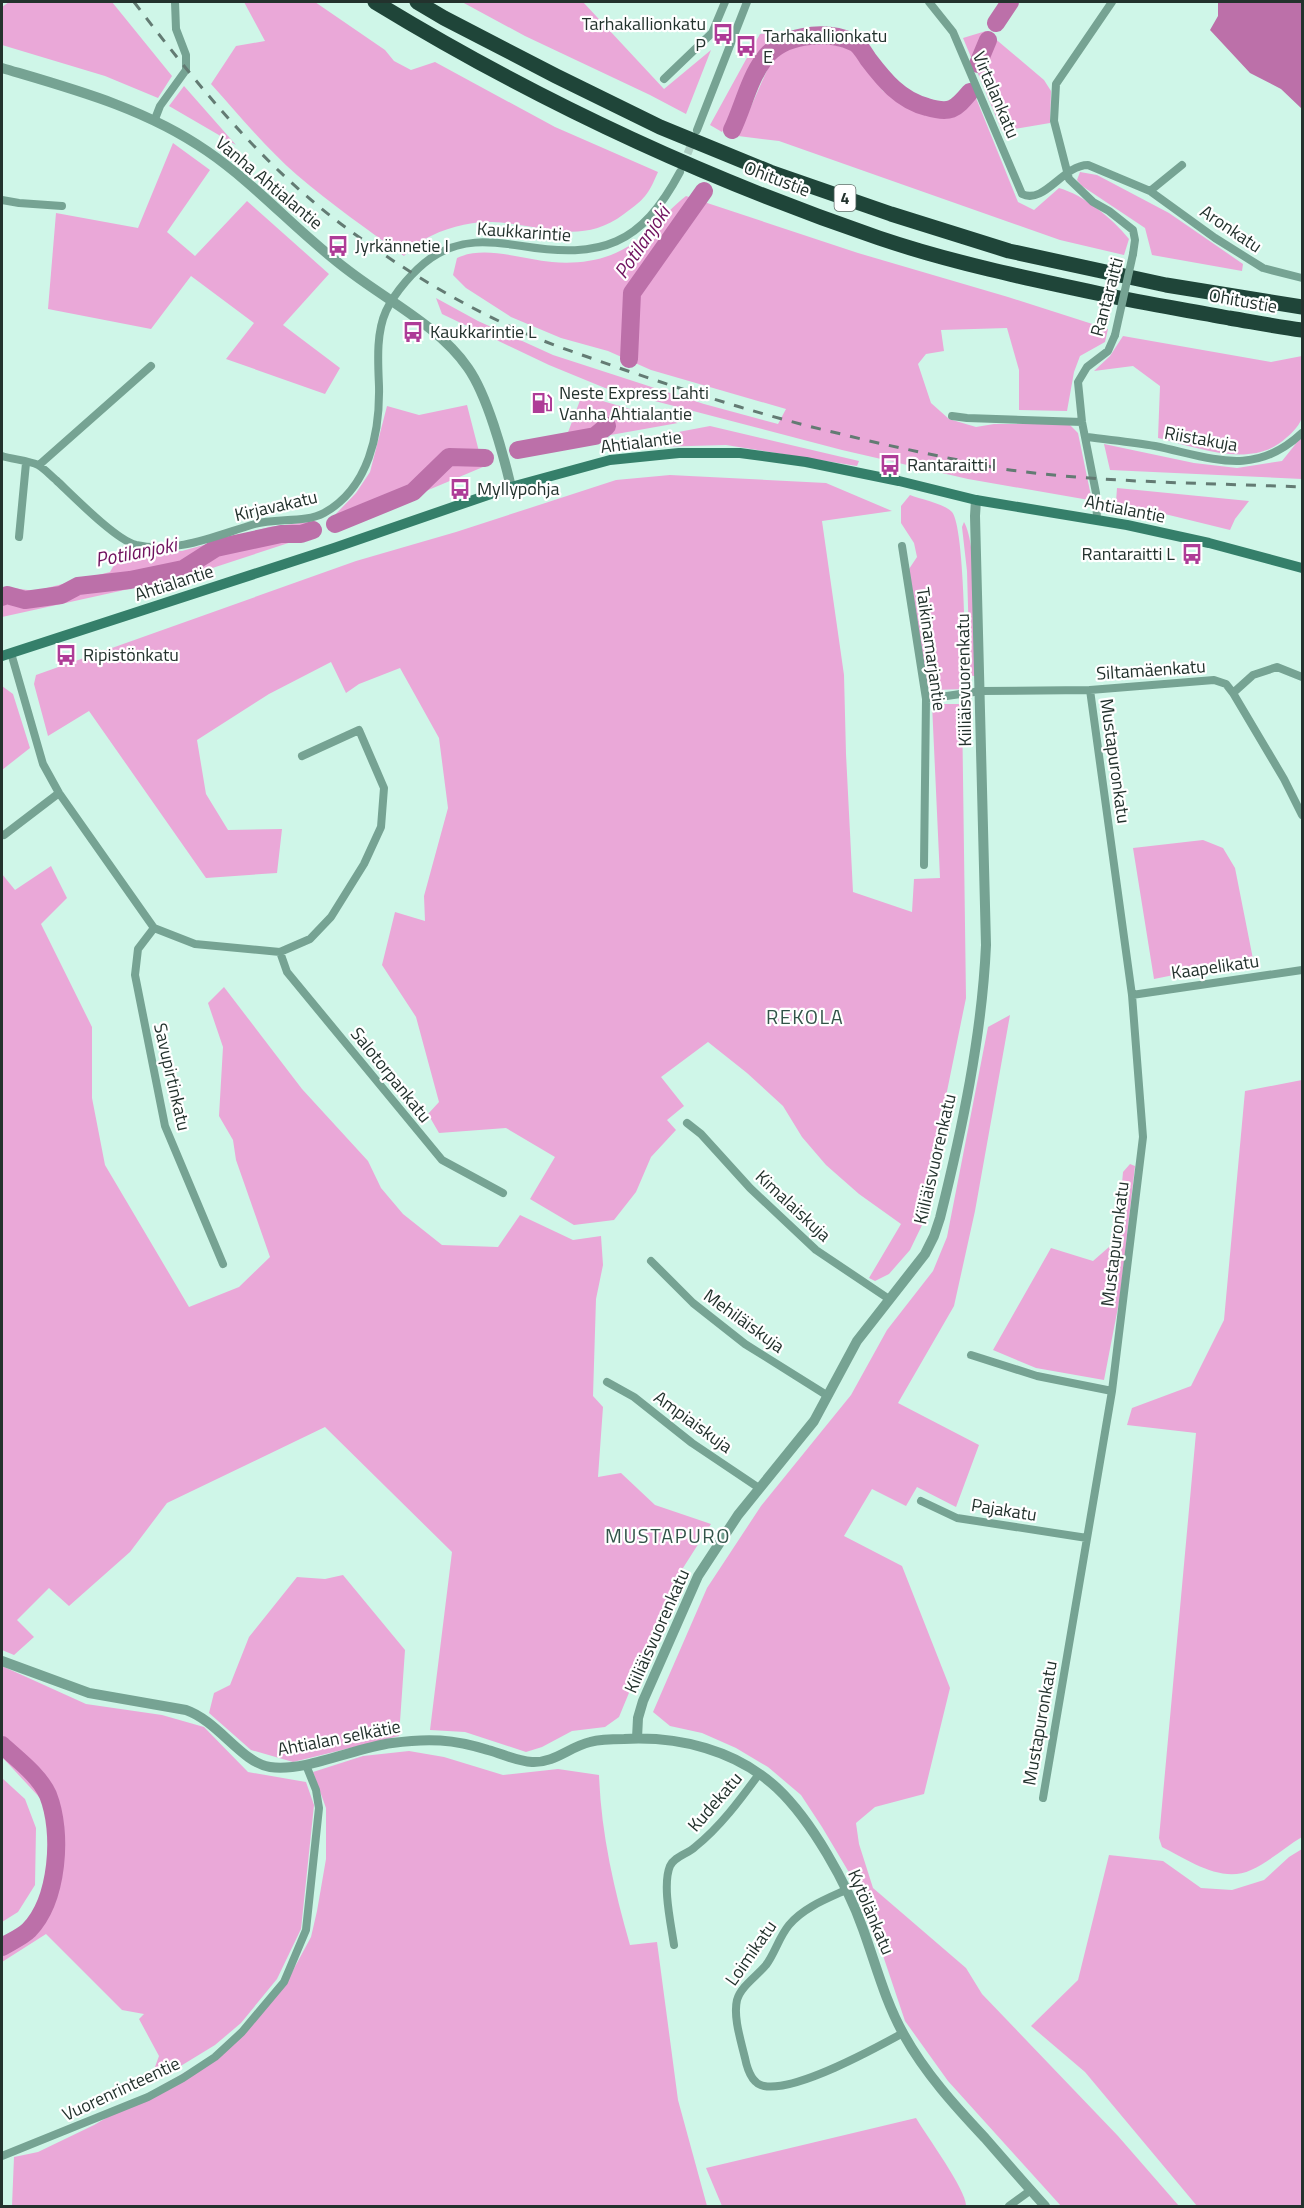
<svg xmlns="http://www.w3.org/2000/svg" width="1304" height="2208" viewBox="0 0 1304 2208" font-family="'Titillium Web',sans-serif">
<rect width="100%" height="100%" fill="#cff6e8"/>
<path fill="#eaa8d8" d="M 9,2 L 112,2 L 172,76 L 158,98 L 105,76 L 2,45 L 2,7 Z
M 244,2 L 315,2 L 385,50 L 394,61 L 411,70 L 435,62 L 555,127 L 658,172 C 648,195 645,199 624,214 C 580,247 541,224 492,222 C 471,221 444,228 425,239 C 417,243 410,250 404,256 C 368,230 331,204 297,175 C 266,148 239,115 211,84 L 236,46 L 265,41 Z
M 462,2 L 583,2 L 664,89 L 711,50 L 686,114 L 650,95 L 525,36 Z
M 785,31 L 755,60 L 736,107 L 722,132 L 710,125 L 760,34 Z
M 986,31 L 1044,80 L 1051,91 L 1050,123 L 1002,131 L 963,38 Z
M 818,41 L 853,50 L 883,91 L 913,109 L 954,117 L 974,93 L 1018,202 L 1034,210 L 1059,188 C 1084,195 1113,219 1129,239 L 1124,255 L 1060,240 L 779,141 L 738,136 L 772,59 L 789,47 Z
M 184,86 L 236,145 L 169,106 Z
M 173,143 L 210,170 L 167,232 L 195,256 L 247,201 L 329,274 L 283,325 L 340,368 L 325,394 L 226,359 L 254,323 L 191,276 L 151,329 L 48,309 L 56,213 L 138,228 Z
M 1080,172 L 1097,175 L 1169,213 L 1243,264 L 1242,271 L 1152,255 L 1145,228 L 1082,186 L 1077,180 Z
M 686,196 L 858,253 L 1008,297 L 1108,329 L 1105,342 L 1080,356 L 1074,372 L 1067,411 L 1019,410 L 1019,370 L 1007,328 L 941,330 L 944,351 L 926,354 L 918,364 L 931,403 L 949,419 L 976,427 L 994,424 L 1069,424 L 1078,433 L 1091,496 L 1089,500 L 968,479 L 842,450 L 605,388 L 549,365 L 442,314 L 436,298 L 478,321 L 553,355 L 704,404 L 778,424 L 786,409 L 651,370 L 608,351 L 561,338 L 511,317 L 466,288 L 453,275 L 457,258 C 484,245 522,259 552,262 C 571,264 593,262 611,255 C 643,243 661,216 686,196 Z
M 1123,336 L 1271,362 L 1302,356 C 1303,371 1304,403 1302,416 C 1301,424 1293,432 1286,438 C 1252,470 1197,447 1158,438 L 1160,386 L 1133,366 L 1094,371 L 1110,356 Z
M 582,395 L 678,423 L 605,436 L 567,435 Z
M 467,405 L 483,467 L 338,528 L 332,518 L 356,493 L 370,472 L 387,406 L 419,415 Z
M 710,426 L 859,461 L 857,466 L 726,445 L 618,448 L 615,444 Z
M 1302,436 L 1302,479 L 1110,470 L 1104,444 L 1194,463 L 1237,468 L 1282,461 Z
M 670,475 L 826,483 L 892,511 L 822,521 L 844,675 L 846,754 L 853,892 L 912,912 L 914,879 L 940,878 L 932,704 L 962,704 L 966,998 L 933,1160 L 929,1198 L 923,1223 L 910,1250 L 889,1274 L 875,1281 L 869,1278 L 901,1224 L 859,1194 L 826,1165 L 802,1137 L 783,1106 L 747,1073 L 708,1042 L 661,1077 L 684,1106 L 667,1120 L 676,1130 L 651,1157 L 636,1192 L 614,1220 L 574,1225 L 530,1199 L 555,1157 L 506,1128 L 439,1133 L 428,1114 L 439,1102 L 416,1017 L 382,965 L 395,912 L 425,921 L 424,896 L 448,808 L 439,738 L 400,668 L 359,684 L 346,693 L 331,662 L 269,694 L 197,740 L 206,794 L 228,830 L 282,829 L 277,873 L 206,878 L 89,711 L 48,736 L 34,684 L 36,675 L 356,561 L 456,532 L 616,480 Z
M 1117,488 L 1249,501 L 1235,519 L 1230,530 L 1116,502 Z
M 910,495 C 920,499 945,504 952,512 C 965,528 965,661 966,689 L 933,690 L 929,688 L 925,677 L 909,569 L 917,557 L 914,543 L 901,523 L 901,506 Z
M 315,521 L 319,533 L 188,576 L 2,617 L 2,588 L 6,587 L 35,591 L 110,572 L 121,553 L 182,551 L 269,527 Z
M 964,522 C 978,545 975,645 976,676 L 970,676 L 967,571 L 962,527 Z
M 2,686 L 13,694 L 30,748 L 2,770 Z
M 1203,840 L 1223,848 L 1235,868 L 1253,959 L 1154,979 L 1133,848 Z
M 51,866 L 67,898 L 41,924 L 92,1027 L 92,1098 L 105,1165 L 189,1307 L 239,1287 L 270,1257 L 236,1160 L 233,1140 L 219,1116 L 223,1047 L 208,1003 L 224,987 L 302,1089 L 368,1161 L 381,1188 L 403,1214 L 442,1245 L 498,1247 L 520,1215 L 573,1240 L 601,1236 L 603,1265 L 596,1299 L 593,1396 L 603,1407 L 598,1477 L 621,1473 L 655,1505 L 711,1524 L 676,1579 L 619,1717 L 605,1727 L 572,1731 L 542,1747 L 526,1752 L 465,1732 L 430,1730 L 452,1552 L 325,1427 L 167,1503 L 130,1552 L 69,1606 L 49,1588 L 17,1620 L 34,1637 L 14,1655 L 2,1650 L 2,874 L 15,890 Z
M 1010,1015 L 975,1211 L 954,1306 L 898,1403 L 979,1445 L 956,1507 L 917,1487 L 906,1506 L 872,1489 L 844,1536 L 902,1566 L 950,1688 L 924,1794 L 875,1807 L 856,1823 L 859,1844 L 873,1888 L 966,1968 L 982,1994 L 1118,2136 L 1179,2206 L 1061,2206 L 948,2081 L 905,2021 L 863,1896 L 822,1827 L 801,1795 L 768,1767 L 736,1748 L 702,1733 L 670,1726 L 653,1712 L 707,1588 L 761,1506 L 851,1395 L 887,1330 L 933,1271 L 947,1237 L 988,1027 Z
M 1302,1080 L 1302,1837 C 1285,1847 1269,1862 1251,1870 C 1222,1884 1188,1860 1162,1847 L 1159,1838 L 1196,1433 L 1127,1425 L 1132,1408 L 1191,1386 L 1224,1320 L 1245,1091 Z
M 1130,1164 L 1135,1166 L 1120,1297 L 1104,1380 L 1036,1368 L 993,1350 L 1051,1248 L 1093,1261 L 1117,1240 L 1123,1172 Z
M 343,1575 L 405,1650 L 399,1736 L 293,1762 L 251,1750 L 209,1713 L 214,1693 L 230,1685 L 249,1637 L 297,1577 L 325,1579 Z
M 2,1666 L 86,1704 L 162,1715 L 204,1727 L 248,1772 L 306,1782 L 314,1805 L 301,1929 L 277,1979 L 241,2023 L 215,2045 L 179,2067 L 152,2075 L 159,2056 L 139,2019 L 144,2014 L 122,2010 L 46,1934 L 2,1962 L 2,1949 L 27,1933 L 51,1889 L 53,1812 L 2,1757 Z
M 409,1751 L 444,1757 L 503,1775 L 558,1769 L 599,1775 C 601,1833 614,1889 630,1945 L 657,1942 L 678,2100 L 707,2206 L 12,2206 L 14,2157 L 38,2152 L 94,2125 L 220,2052 L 284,1987 L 311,1937 L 317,1911 L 326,1859 L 326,1808 L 313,1772 L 363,1756 Z
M 2,1778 L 25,1799 L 36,1828 L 35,1885 L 18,1912 L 2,1922 Z
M 1302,1849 L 1302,2206 L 1197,2206 L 1085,2072 L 1031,2026 L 1078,1980 L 1109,1855 L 1163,1861 L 1201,1888 L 1232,1890 L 1264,1880 L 1289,1857 Z
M 916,2118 C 926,2135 967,2191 966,2206 L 722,2206 L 706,2168 Z"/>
<path fill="#bc70a9" d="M 1218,2 L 1302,2 L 1302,109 L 1281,89 L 1250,73 L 1210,30 L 1218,16 Z"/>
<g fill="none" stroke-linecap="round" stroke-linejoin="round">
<path stroke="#bc70a9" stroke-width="18" d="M 996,23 L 1010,2
M 978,64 L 988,40
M 732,130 C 743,107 749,79 764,59 C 774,45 788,40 803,37 C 819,34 837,35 853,42 C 859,44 864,53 868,59 C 884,80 900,100 927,107 C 950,114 955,110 970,92
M 629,359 L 632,293 L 704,191
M 518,450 L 595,436 L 607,426
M 335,524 L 413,492 L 449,457 L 485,458
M 2,597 L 7,595 L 25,600 L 61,595 L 78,586 L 130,580 L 183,569 L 216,548 L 281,534 L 301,534 L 313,530
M 2,1745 C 17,1759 39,1775 48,1795 C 63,1833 58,1900 29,1930 C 22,1937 10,1942 2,1947"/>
<path stroke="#adcfc3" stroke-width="8" stroke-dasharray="8 4" stroke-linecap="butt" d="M 683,165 L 693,140"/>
<path stroke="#76a393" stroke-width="8" d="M 929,2 L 953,32 L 1022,194 C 1044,205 1063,165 1088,165 L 1150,191 L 1215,238 L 1263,268 L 1302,278
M 1112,2 L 1056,84 L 1054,121 L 1069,179 L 1093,202 L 1109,211 L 1133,230 L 1135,240 L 1133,254
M 664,79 L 712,33 L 725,2
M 155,119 L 160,106 L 186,70 L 186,55 L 176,29 L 175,2
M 697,130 L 747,2
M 1150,191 L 1182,165
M 2,200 L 19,203 L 62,206
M 952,416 L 967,418 L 1082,422
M 1087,437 C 1109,440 1133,442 1155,446 C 1213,458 1254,478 1302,433
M 2,456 C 11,459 30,461 38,465 C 44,468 51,476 56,480 C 73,496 116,540 136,545 C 176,554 217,535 255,524 C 275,518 306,523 324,513 C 369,488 380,433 379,386 C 378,362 376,333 386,311 C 395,292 414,270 431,258 C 460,238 489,241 522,246 C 602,259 641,245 680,172
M 39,465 L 151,366
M 1097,520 L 1096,493 L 1082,422 L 1078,382 L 1087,367 L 1108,351 L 1115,335
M 19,537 L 26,463
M 902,546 L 926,699 L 924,865
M 11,653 L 43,764 L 59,793 L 154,928 L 195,944 L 280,952 L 310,939 L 331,917 L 364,864 L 381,827 L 384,788 L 359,730 L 302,756
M 1233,693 L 1253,675 L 1277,667 L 1302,677
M 926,699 L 981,691 L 1090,690 L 1214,680 L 1226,684 L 1233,693 L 1284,779 L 1302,815
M 4,835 L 59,793
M 154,928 L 138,949 L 135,975 L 165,1126 L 223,1264
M 280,952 L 287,972 L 442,1160 L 503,1193
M 1132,995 L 1302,970
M 687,1123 L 701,1134 L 750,1188 L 816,1250 L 889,1299
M 651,1261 L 693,1303 L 745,1344 L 828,1396
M 971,1355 L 1037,1376 L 1112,1391
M 607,1382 L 634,1397 L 692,1443 L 759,1488
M 921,1501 L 957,1518 L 1087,1538
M 1043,1798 L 1112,1391 L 1143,1137 L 1132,995 L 1090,690
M 846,1890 C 826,1899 803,1908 789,1925 C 779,1937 775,1953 766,1965 C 757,1976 741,1986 737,2000 C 733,2017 741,2041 745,2058 C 747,2068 752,2084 764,2086 C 796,2092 874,2049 903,2033
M 674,1945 C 671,1924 662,1885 670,1866 C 675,1856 688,1854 695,1847 C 720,1827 740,1800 759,1774
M 2,2156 L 148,2097 L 183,2078 L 215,2057 L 242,2032 L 284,1982 L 306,1930 L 319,1808 L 316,1790 L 306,1765
M 1009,2206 L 1031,2190"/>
<path stroke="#76a393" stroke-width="10" d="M 2,68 C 73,89 145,108 207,151 C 258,186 299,234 349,271 C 388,301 440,327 468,368 C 487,395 503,453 511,487
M 2,1661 L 89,1693 L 186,1710 C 218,1721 242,1763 270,1767 C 306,1772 354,1748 392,1743 C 428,1738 453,1739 488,1750 C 503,1754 516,1761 532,1762 C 555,1763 569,1747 590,1742 C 601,1739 613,1739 624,1739 C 679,1736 736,1750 777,1788 C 812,1821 847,1884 863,1929 C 876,1965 885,2001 904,2035 C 925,2073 955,2106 985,2138 C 1005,2161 1025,2184 1045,2206
M 637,1738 L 638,1718 L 643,1701 L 698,1576 L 738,1515 L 814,1421 L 857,1341 L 925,1254 L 934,1236 L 940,1218 C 962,1130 982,1035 986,945 L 975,516 L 976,500"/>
<path stroke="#357f6a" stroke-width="10" d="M 2,656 L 334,548 L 511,487 L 610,460 L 679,453 L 740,453 L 806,462 L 899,481 L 976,500 L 1127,525 L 1209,543 L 1302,568"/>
<path stroke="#1f4539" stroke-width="15" d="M 375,2 C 534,99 703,178 879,238 C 953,263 1030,279 1106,295 C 1147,304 1188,310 1229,318 C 1253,322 1278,327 1302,330
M 417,2 L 444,18 L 556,76 L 660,127 L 770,172 L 891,214 L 1009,251 L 1166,285 L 1302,307"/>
<path stroke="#637b73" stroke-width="3" stroke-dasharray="10 10" stroke-linecap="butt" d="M 134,2 C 196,83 259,162 341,224 C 396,265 454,301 516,329 C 550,345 586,356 622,369 C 693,393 764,416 837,433 C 876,443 914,451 953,459 C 975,463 997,469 1018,471 C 1112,483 1208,483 1302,487"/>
<path stroke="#76a393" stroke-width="8" d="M 1115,335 L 1133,254"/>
</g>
<defs>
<symbol id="bus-bare" viewBox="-9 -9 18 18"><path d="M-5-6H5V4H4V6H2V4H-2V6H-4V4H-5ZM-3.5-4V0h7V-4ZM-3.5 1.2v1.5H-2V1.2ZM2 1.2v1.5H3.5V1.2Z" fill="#ae3c97" stroke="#fff" stroke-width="2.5" paint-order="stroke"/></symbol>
<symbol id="fuel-bare" viewBox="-9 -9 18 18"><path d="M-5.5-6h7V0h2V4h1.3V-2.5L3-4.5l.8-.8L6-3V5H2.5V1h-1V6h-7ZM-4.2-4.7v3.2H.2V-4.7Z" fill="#ae3c97" stroke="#fff" stroke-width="2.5" paint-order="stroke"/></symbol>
</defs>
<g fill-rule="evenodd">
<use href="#bus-bare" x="708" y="19" width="30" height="30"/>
<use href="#bus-bare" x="731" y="31" width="30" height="30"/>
<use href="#bus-bare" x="323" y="231" width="30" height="30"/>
<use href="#bus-bare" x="398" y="317" width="30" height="30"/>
<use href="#fuel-bare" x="527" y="388" width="30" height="30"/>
<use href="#bus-bare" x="875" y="450" width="30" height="30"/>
<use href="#bus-bare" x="445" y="474" width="30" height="30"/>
<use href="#bus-bare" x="1177" y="539" width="30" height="30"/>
<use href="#bus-bare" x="51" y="640" width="30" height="30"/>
</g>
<g text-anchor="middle" stroke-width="4.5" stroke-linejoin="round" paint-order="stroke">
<rect fill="#fff" stroke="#65706c" stroke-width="1.5" x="834.5" y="185" width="21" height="26" rx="4.5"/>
<g font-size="16" font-weight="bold" fill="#23322d">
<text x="845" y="204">4</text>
</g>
<g font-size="18" fill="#23322d" stroke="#fff" text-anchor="start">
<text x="706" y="30" text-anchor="end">Tarhakallionkatu<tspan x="706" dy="21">P</tspan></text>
<text x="763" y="42">Tarhakallionkatu<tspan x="763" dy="21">E</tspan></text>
<text x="355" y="252">Jyrkännetie I</text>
<text x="430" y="338">Kaukkarintie L</text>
<text x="559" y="399">Neste Express Lahti<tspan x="559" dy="21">Vanha Ahtialantie</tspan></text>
<text x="907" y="471">Rantaraitti I</text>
<text x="477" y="495">Myllypohja</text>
<text x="1175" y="560" text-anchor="end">Rantaraitti L</text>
<text x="83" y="661">Ripistönkatu</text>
</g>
<g font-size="18" fill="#23322d" stroke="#fff">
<text transform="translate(996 95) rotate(67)" y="6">Virtalankatu</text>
<text transform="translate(777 179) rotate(21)" y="6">Ohitustie</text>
<text transform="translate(269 183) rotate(40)" y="6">Vanha Ahtialantie</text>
<text transform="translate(1231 229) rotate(34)" y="6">Aronkatu</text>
<text transform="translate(524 232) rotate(4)" y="6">Kaukkarintie</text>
<text transform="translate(1107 297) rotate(-75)" y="6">Rantaraitti</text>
<text transform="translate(1243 301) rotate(10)" y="6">Ohitustie</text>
<text transform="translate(1201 439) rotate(10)" y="6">Riistakuja</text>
<text transform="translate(641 442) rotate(-7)" y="6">Ahtialantie</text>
<text transform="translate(276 506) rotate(-13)" y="6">Kirjavakatu</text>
<text transform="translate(1125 509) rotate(11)" y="6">Ahtialantie</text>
<text transform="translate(174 583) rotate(-18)" y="6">Ahtialantie</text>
<text transform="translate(931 649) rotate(82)" y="6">Taikinamarjantie</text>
<text transform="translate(1151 670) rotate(-4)" y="6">Siltamäenkatu</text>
<text transform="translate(964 680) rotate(-91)" y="6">Kiiliäisvuorenkatu</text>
<text transform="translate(1115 761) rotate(82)" y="6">Mustapuronkatu</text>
<text transform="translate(1215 967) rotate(-8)" y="6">Kaapelikatu</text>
<text transform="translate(391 1075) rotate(51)" y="6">Salotorpankatu</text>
<text transform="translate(172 1077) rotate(77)" y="6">Savupirtinkatu</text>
<text transform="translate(935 1159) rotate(-77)" y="6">Kiiliäisvuorenkatu</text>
<text transform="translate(793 1206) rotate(43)" y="6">Kimalaiskuja</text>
<text transform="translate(1115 1244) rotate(-83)" y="6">Mustapuronkatu</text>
<text transform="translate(744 1321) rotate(36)" y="6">Mehiläiskuja</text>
<text transform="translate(693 1422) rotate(36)" y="6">Ampiaiskuja</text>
<text transform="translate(1004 1510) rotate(9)" y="6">Pajakatu</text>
<text transform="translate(657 1631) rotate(-66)" y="6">Kiiliäisvuorenkatu</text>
<text transform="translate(1040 1723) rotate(-80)" y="6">Mustapuronkatu</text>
<text transform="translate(339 1738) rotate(-11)" y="6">Ahtialan selkätie</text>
<text transform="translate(715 1802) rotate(-49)" y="6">Kudekatu</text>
<text transform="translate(871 1912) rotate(67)" y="6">Kytölänkatu</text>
<text transform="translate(751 1953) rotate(-55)" y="6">Loimikatu</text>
<text transform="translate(121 2089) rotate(-25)" y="6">Vuorenrinteentie</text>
</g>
<g font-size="20" font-style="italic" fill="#6f115e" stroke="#fff">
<text transform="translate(642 242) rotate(-56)" y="7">Potilanjoki</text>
<text transform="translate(136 552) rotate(-11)" y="7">Potilanjoki</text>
</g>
<g font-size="20" letter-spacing="1.5" fill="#325449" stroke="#fff">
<text x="805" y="1024">REKOLA</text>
<text x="668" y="1543">MUSTAPURO</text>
</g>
</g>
<rect width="1304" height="2208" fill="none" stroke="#23322d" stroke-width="6"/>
</svg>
